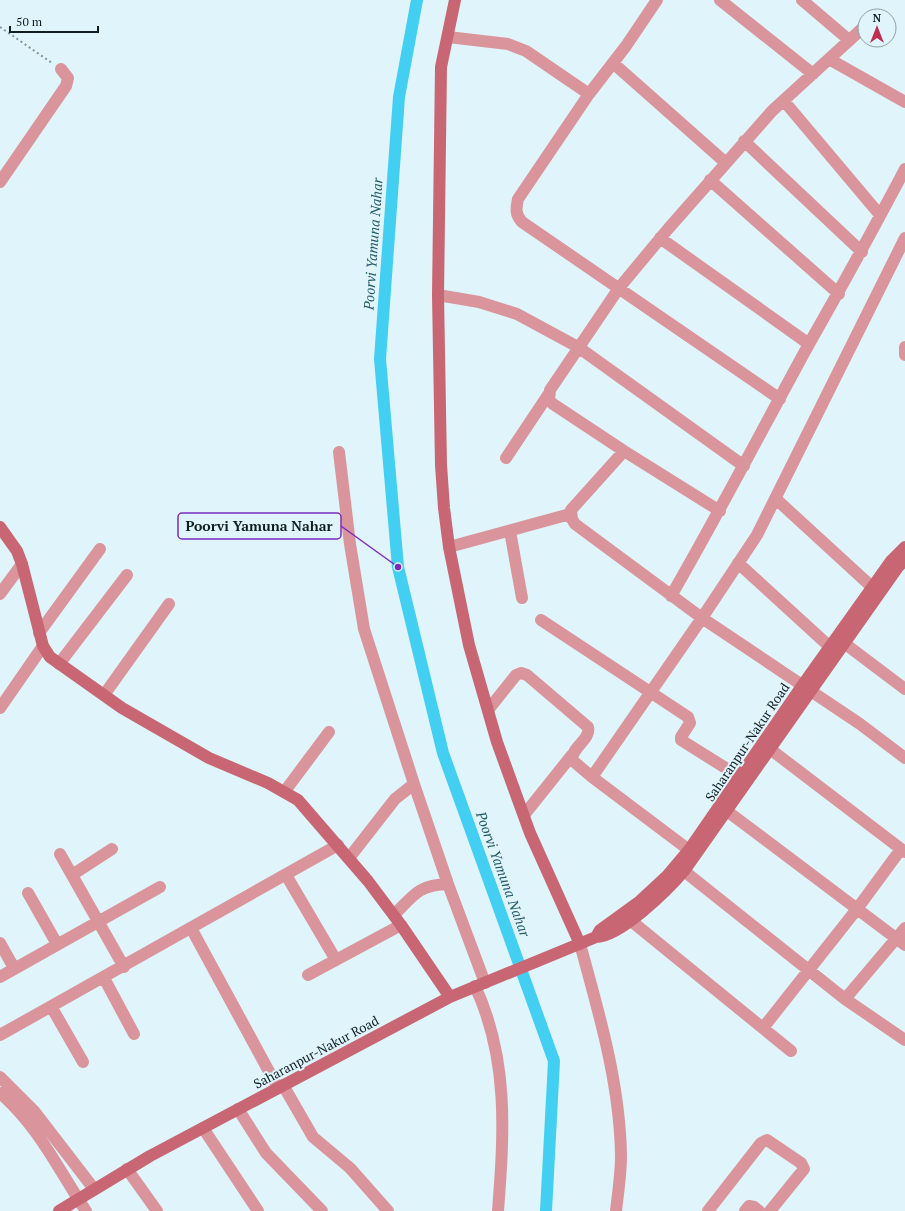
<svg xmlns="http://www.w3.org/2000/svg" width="905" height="1211" viewBox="0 0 905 1211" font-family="'PT Serif',serif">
<rect width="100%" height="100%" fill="#dff5fb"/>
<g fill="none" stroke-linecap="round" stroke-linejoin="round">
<path stroke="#43cff1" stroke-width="12" d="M 417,0 L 399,97 L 380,359 L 398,567 L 443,753 L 554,1061 L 546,1211"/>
<path stroke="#82949a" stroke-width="2" stroke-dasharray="2 3" stroke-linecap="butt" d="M 0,27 L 52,63"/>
<path stroke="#da959c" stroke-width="12" d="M 657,0 L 626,46 L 589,94 L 518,199 C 516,209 515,214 522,222 L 780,399
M 720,0 L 813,74
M 802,0 L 849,40
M 448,37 L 508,44 L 526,51 L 589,94
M 829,59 L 905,102
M 613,63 L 726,163
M 784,101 L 880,215
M 744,141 L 862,252
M 710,180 L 839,294
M 0,182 L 66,86 L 68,78 L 61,69
M 660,238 L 809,344
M 438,295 L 479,302 L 517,314 L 578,347 L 744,466
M 905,347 L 905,355
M 624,451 L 571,510 L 572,519 L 575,524 L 702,618 L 860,724 L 905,758
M 339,452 L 350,544 L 364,629 L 414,784 L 448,884 L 485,983
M 506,458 L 548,395
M 776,499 L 872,587
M 720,511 L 624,451 L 553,404 L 549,400 L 550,390 L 619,288 L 668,229 L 772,111 L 865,26
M 510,531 L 522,598
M 449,547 L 570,514
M 738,563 L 830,647
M 0,594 L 22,564
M 671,596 C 719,513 763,428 809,344 C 842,286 874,228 905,169
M 541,620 L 688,717 L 690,723 L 681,737 L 681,740 L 740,777
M 39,633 L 100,549
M 844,643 L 905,689
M 59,664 L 127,575
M 104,695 L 169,604
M 0,708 L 43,646
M 488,710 L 516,675 L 521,673 L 527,675 L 588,727 C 591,740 572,746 572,760 L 592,777
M 770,749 L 905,852
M 285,791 L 329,732
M 727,811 L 905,945
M 524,815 L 572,755
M 689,850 L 592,777 L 702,618 L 757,535 L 905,238
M 60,854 L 124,967
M 349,858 L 395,799 L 414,784
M 684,871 L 845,999 L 905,1040
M 72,875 L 112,849
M 286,875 L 336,960
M 28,893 L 57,944
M 394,915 C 414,895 418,885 448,884
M 630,920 L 791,1051
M 191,928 L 278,1088
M 0,943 L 14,968
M 580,944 C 599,1013 620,1084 621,1156 C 621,1174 618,1193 616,1211
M 308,975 L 401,925
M 0,977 L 160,887
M 104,978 L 134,1034
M 475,986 C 509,1059 504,1133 498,1211
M 845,999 L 905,928
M 52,1008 L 83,1062
M 763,1028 L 857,909 L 901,849
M 0,1035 L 338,845
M 0,1077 L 34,1111 L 94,1189
M 283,1085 L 313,1137 L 350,1168 L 388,1211
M 0,1093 C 39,1127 58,1169 86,1211
M 238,1109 L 266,1153 L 322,1211
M 203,1128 L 258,1211
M 127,1169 L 157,1211
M 708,1211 L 761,1143 L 767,1140 L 801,1163 L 804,1169 L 770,1211
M 745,1211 L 749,1206 L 754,1207 L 759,1211"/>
<path stroke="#c96673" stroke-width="12" d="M 455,0 L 441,67 L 438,295 L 441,465 L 444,508 L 449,547 L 469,645 L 497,742 L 530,833 L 580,944
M 0,527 L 17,551 L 22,564 L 43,646 L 50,657 L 122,708 L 209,758 L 268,783 L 298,800 L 368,881 L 401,925 L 450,997
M 596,937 C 620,937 668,890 684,871 L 898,567 L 905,560
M 59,1211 L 150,1156 L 450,997 L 596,937 L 600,930 L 640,901 L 667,876 L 689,850 L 802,686 L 891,561 L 905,547"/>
</g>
<g text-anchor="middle" stroke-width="4" stroke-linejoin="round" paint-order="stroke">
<g font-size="13" fill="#101e22" stroke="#dff5fb">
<text transform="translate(747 742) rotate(-56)" y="5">Saharanpur-Nakur Road</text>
<text transform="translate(316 1052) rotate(-28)" y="5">Saharanpur-Nakur Road</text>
</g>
<g font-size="14" font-style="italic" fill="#225968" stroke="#dff5fb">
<text transform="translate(373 244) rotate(-86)" y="5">Poorvi Yamuna Nahar</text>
<text transform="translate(503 874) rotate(70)" y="5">Poorvi Yamuna Nahar</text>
</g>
</g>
<path fill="none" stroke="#7b2cbf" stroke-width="1.5" d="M398 567L341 526"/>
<circle fill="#7b2cbf" stroke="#dff5fb" stroke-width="1.5" cx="398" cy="567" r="4"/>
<rect fill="#dff5fb" stroke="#7b2cbf" stroke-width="1.5" x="178" y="513" width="163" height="26" rx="4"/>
<g font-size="14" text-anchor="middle" font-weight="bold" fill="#101e22">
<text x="259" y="531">Poorvi Yamuna Nahar</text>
</g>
<g transform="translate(877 28)"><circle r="19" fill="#dff5fb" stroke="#8c9fa4"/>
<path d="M0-3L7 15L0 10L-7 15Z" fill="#bf2f4f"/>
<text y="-6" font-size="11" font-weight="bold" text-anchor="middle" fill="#101e22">N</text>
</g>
<path d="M10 26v6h88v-6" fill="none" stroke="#101e22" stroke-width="2"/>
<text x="16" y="26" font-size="12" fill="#101e22" stroke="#dff5fb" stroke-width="3" paint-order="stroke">50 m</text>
</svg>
